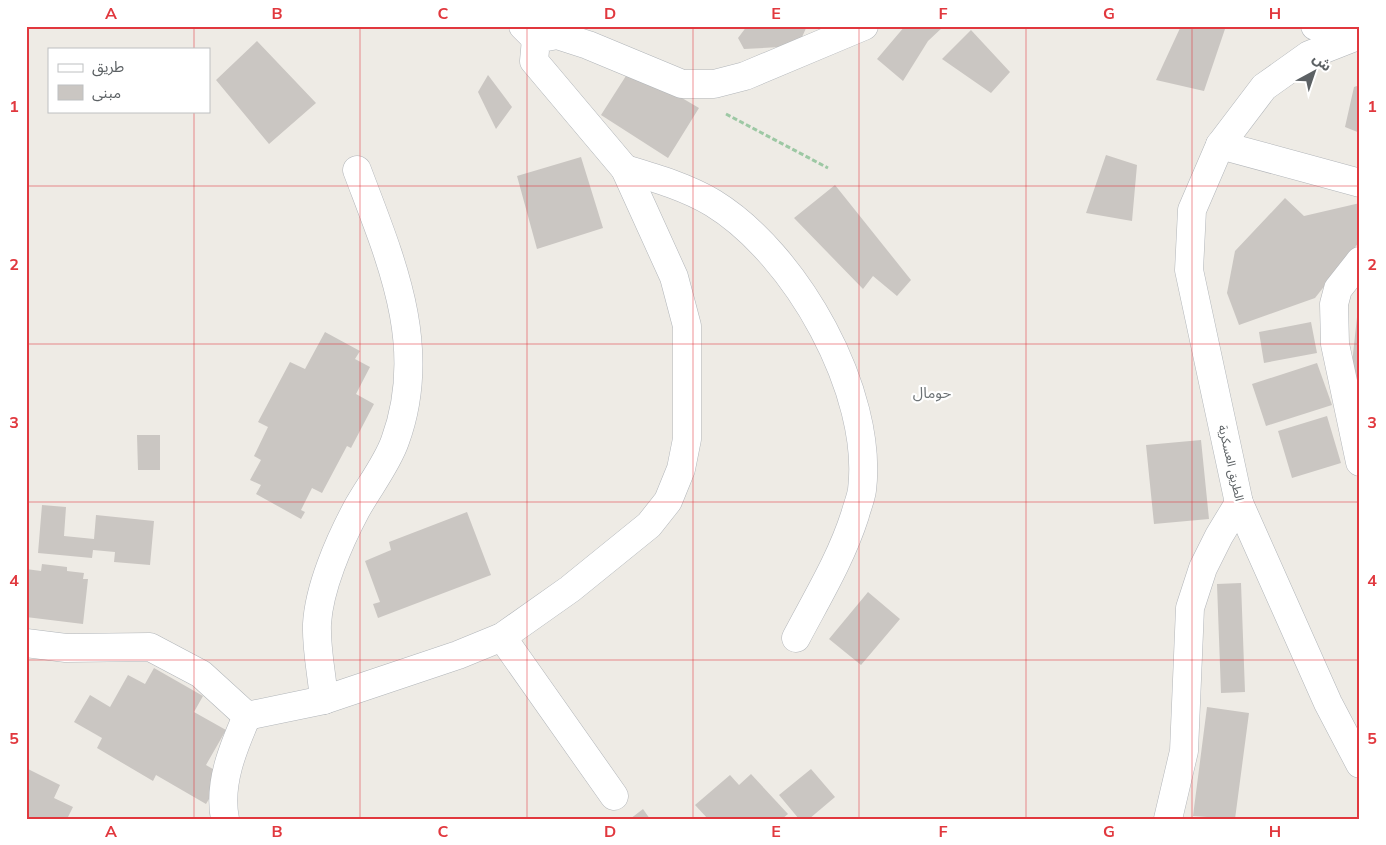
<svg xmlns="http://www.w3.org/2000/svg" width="1386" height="845" viewBox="0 0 1386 845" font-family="Mulish,'Noto Sans Arabic',sans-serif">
<rect width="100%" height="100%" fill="#eeebe5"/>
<path fill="#cac6c2" d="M 747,26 L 807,26 L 798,46 L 744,49 L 738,38 Z
M 905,26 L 944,26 L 928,41 L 903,81 L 877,59 Z
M 1181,26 L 1225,29 L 1204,91 L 1156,80 Z
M 971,30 L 1010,72 L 991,93 L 942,59 Z
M 257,41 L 316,103 L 269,144 L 216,80 Z
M 631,68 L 699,108 L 668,158 L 601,115 Z
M 488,75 L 512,107 L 496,129 L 478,92 Z
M 1360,85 L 1360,133 L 1345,127 L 1354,87 Z
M 1106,155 L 1137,165 L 1132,221 L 1086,213 Z
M 581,157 L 603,228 L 537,249 L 517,176 Z
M 835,185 L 911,280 L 897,296 L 873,276 L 863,289 L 794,218 Z
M 1285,198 L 1304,216 L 1360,203 L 1360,241 L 1315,298 L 1239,325 L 1227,293 L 1235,251 Z
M 1358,308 L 1360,308 L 1360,392 L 1349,391 Z
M 1311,322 L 1317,353 L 1264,363 L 1259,332 Z
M 325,332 L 360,351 L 355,359 L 370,367 L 356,394 L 374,404 L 351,448 L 347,446 L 322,493 L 312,488 L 301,510 L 305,512 L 301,519 L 256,494 L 261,485 L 250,480 L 261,460 L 254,456 L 268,427 L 258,422 L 290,362 L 305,369 Z
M 1317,363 L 1332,405 L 1266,426 L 1252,384 Z
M 1327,416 L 1341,463 L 1292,478 L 1278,431 Z
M 137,435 L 160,435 L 160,470 L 138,470 Z
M 1201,440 L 1209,519 L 1154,524 L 1146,445 Z
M 42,505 L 66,507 L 64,536 L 94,539 L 96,515 L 154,521 L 150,565 L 114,562 L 115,552 L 93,550 L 92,558 L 38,553 Z
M 467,512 L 491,575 L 378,618 L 373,604 L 380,602 L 365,561 L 391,550 L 389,542 Z
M 42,564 L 67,567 L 67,571 L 84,573 L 83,579 L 88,579 L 83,624 L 26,617 L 26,569 L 41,571 Z
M 1241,583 L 1245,692 L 1221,693 L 1217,584 Z
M 868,592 L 900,619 L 861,665 L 829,639 Z
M 154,668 L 203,696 L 194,712 L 226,730 L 206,765 L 223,775 L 206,804 L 156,775 L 153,781 L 97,748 L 102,738 L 74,722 L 90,695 L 110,707 L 128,675 L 145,684 Z
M 1207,707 L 1249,713 L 1235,819 L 1193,816 Z
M 26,768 L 60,785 L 54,798 L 73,807 L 67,819 L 26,819 Z
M 811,769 L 835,797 L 809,819 L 799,819 L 779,795 Z
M 751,774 L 788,814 L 782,819 L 708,819 L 695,805 L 730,775 L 739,785 Z
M 643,809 L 650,819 L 630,819 Z"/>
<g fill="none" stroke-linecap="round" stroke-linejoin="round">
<defs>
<path id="street" d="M 523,26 L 536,39
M 1220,145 L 1360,183
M 625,169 C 655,178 686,187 713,203 C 796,254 874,392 862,490 C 861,498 857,507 855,515 C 841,559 817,598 796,638
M 1360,261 L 1338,289 L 1334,304 L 1335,344 L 1360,462
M 502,637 L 614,796
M 324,700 C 322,675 316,649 317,624 C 319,588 339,542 356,510 C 368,488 387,464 395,441 C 430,346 390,258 357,170
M 225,819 C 218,784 233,748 247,716
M 1168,819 L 1184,751 L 1190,608 L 1203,568 L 1219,536 L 1239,503"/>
<path id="secondary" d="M 1315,26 L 1357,35
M 1360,35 L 1309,55 L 1264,87 L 1220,145 L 1192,210 L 1189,270 L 1239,503 L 1328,703 L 1360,764
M 26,643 L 66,648 L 150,647 L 201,674 L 247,716 L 324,700 L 458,655 L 502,637 L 570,589 L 649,525 L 668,501 L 681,469 L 687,439 L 687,326 L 674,277 L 625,169 L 534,61 L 536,39 L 557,35 L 588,45 L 682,84 L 714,84 L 745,76 L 864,26"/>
</defs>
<use href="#street" stroke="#b2b5b9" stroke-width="29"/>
<use href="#secondary" stroke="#b1b5b9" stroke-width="29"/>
<path stroke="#9dc8a4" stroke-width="3" stroke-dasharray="5 2.5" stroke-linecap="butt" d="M 726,114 L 828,168"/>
<use href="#street" stroke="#fff" stroke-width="28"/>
<use href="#secondary" stroke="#fff" stroke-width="28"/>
</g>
<path fill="none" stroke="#e1383e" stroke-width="1" stroke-opacity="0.55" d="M 194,26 L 194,49M 360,26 L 360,819M 527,26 L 527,819M 693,26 L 693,819M 859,26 L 859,819M 1026,26 L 1026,819M 1192,26 L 1192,819M 194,111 L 194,819M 26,186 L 1360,186M 26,344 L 1360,344M 26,502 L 1360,502M 26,660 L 1360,660"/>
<g text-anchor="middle" stroke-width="4.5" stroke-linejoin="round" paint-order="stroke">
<g font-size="12" fill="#5c6164" stroke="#fff">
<text transform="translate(1231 463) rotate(77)" y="4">الطريق العسكرية</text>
</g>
<g font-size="15" fill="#6d7376" stroke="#fff">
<text x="932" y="398">حومال</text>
</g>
</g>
<rect width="1386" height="845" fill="none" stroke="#ffffff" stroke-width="55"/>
<rect x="48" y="48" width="162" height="65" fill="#ffffff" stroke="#bec0c1"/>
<rect x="58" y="64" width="25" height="8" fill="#ffffff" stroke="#bec0c1"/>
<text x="92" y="72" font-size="15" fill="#5c6164">طريق</text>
<rect x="58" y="85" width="25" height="15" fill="#cac6c2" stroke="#bec0c1"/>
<text x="92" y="98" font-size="15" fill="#5c6164">مبنى</text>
<g transform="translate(1314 72) rotate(40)" stroke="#ffffff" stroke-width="4" paint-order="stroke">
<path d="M0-4L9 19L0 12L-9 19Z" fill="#5c6164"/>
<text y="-8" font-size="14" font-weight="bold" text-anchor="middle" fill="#5c6164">ش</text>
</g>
<rect x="28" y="28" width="1330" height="790" fill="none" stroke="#e1383e" stroke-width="2"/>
<g font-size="16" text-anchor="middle" font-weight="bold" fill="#e1383e">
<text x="111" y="19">A</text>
<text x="277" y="19">B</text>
<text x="443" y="19">C</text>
<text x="610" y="19">D</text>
<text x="776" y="19">E</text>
<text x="943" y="19">F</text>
<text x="1109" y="19">G</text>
<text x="1275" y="19">H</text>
<text x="14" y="112">1</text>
<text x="1372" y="112">1</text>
<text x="14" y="270">2</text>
<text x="1372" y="270">2</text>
<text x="14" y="428">3</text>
<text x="1372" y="428">3</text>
<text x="14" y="586">4</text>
<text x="1372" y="586">4</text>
<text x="14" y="744">5</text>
<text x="1372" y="744">5</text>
<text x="111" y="837">A</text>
<text x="277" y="837">B</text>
<text x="443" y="837">C</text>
<text x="610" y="837">D</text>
<text x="776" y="837">E</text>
<text x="943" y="837">F</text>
<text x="1109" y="837">G</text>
<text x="1275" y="837">H</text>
</g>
</svg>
